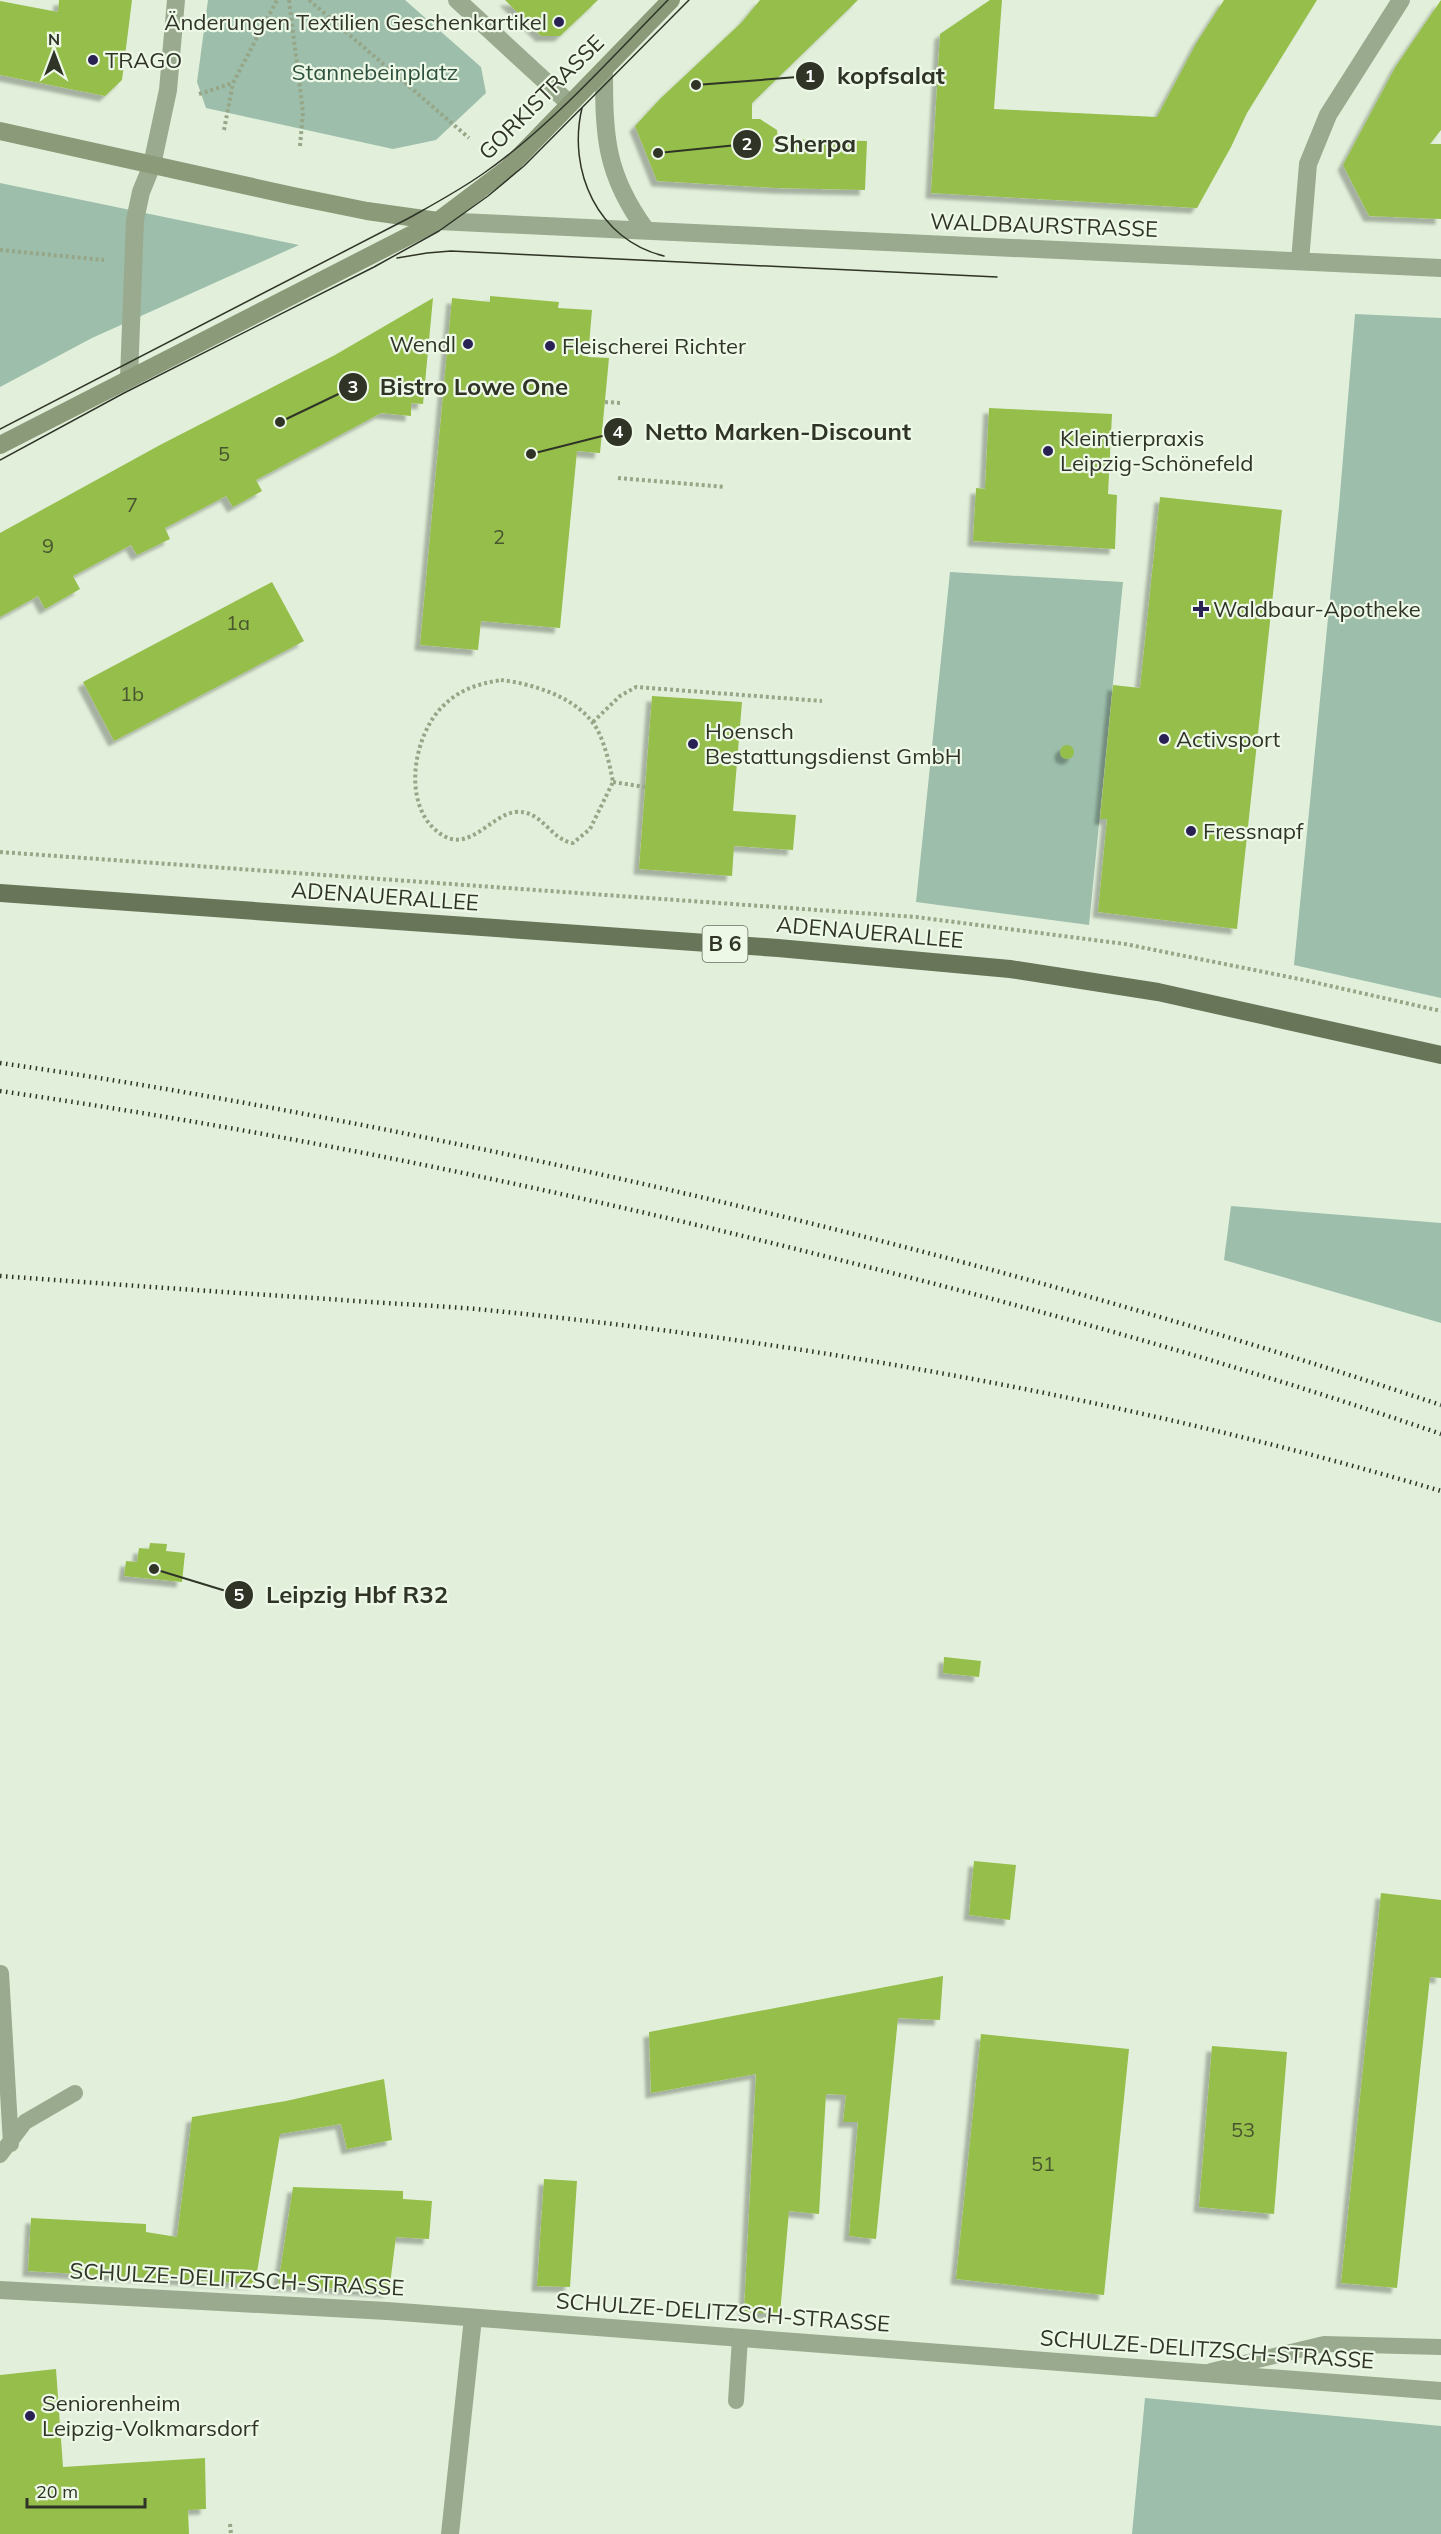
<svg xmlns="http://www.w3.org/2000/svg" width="1441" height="2534" viewBox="0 0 1441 2534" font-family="Mulish,sans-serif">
<defs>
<filter id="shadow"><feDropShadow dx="-5.5" dy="5.5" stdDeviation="1.5" flood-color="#0004"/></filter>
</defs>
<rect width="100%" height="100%" fill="#e2f0db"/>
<path fill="#9cbeab" d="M 208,0 L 405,0 L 481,67 L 486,93 L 436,140 L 393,149 L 206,108 L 197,82 Z
M 0,183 L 299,245 L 92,338 L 0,387 Z
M 1355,314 L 1441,318 L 1441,998 L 1294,965 L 1339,506 Z
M 950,572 L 1123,582 L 1089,925 L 916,902 Z
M 1231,1206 L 1441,1223 L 1441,1323 L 1224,1260 Z
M 1145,2398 L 1441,2426 L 1441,2534 L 1132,2534 Z"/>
<path fill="#95be4b" filter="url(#shadow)" d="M 59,0 L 132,0 L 122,80 L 105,96 L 0,75 L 0,1 L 58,12 Z
M 505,0 L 598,0 L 560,36 L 541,36 Z
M 760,0 L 858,0 L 752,103 L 752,119 L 760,119 L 777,130 L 778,139 L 867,141 L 865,190 L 777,188 L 657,181 L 635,126 L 661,98 L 742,22 Z
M 990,0 L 1002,0 L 994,109 L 1157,117 L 1197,42 L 1224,0 L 1317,0 L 1247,113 L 1231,147 L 1197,208 L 931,193 L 940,34 Z
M 1441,0 L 1441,130 L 1430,144 L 1441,144 L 1441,219 L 1369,216 L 1343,165 L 1396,66 Z
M 490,296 L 559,302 L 558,308 L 592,310 L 588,357 L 609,358 L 600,453 L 577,451 L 560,628 L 481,621 L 478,650 L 420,645 L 452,298 L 490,302 Z
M 433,298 L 423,404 L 411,403 L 411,416 L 381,413 L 256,480 L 262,491 L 233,507 L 226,496 L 165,528 L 170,539 L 137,555 L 131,545 L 73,576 L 80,589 L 45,609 L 38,596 L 0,617 L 0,533 L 160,445 L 335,355 Z
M 989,408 L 1112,414 L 1108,494 L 1117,495 L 1115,549 L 973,541 L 976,488 L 985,489 Z
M 1160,497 L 1282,510 L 1237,929 L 1098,912 L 1107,819 L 1100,819 L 1113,685 L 1140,688 Z
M 272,582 L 304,641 L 114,741 L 83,682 Z
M 652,696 L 742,702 L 733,811 L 796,815 L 793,850 L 734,846 L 732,876 L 639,869 Z
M1060 752a7 7 0 1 1 14 0a7 7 0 1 1-14 0Z
M 150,1543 L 167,1544 L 166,1551 L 185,1553 L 182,1582 L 124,1576 L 126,1561 L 137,1562 L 139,1548 L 149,1549 Z
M 944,1657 L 981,1661 L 979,1677 L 943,1673 Z
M 974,1861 L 1016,1865 L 1010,1920 L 969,1915 Z
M 1381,1893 L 1441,1900 L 1441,1978 L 1430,1977 L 1397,2288 L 1341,2283 Z
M 943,1976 L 940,2020 L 898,2018 L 876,2239 L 849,2236 L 858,2122 L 843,2122 L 846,2095 L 826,2094 L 819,2214 L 789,2211 L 780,2314 L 744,2312 L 756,2074 L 651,2093 L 649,2032 Z
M 981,2034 L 1129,2049 L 1104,2295 L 956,2279 Z
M 1212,2046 L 1287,2052 L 1274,2214 L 1199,2207 Z
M 384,2079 L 392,2140 L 347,2149 L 341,2124 L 280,2134 L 255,2284 L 28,2271 L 31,2218 L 146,2224 L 146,2232 L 177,2237 L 192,2117 L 286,2101 Z
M 544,2179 L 577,2181 L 570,2287 L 537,2286 Z
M 293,2187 L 403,2191 L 403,2199 L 432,2201 L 429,2239 L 396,2237 L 389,2292 L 278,2285 Z
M 56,2369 L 63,2467 L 205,2458 L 206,2509 L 188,2510 L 189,2534 L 0,2534 L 0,2375 Z"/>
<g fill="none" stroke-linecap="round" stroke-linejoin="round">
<path stroke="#96a687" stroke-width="4" stroke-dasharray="3 3" stroke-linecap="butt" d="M 289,0 L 303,112 L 300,146
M 309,0 L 469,138
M 199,94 L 233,83 L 277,0
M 224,130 L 233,83
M 0,250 L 104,260
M 605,402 L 622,403
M 618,478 L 725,487
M 501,680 C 535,684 583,699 599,733 C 606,748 610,766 613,782 L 590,829 L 573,843 C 550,840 542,809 515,812 C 492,815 470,851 444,836 C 400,811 412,736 443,706 C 460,689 478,684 501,680 Z
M 593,722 L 620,696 L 636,687 L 822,701
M 613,782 L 645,787
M 0,852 L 916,917 L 1125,944 L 1304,980 L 1441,1011
M 230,2524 L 231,2534"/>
<path stroke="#9aaa8e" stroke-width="16" d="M 1,1973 L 11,2144
M 0,2155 L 25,2122 L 75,2093
M 1211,2371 L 1324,2344 L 1441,2347
M 736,2401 L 740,2338"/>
<path stroke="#9aaa8e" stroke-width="18" d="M 457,0 L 570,104
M 604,69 C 604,136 605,174 646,230
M 438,221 L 1441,268
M 1300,261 L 1308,164 L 1328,115 L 1401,0
M 129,378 L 135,220 L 141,192 L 152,165 L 168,90 L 176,0
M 0,2290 L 387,2311 L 1441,2391
M 450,2534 L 473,2318"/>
<path stroke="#8b9a79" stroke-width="18" d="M 0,131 L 293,196 L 367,211 L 438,221
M 0,445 L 438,221 L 507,169 L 671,0"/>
<path stroke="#697559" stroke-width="18" d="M 0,893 L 778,948 L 1010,969 L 1158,992 L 1441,1055"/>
<path stroke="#2f3427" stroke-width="1.5" d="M 582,108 C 567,171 598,240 664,256
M 397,258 L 427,253 L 451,251 L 997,277
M 0,429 L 409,218 C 434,204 460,190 484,173 C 550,127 611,58 668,0
M 0,460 L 124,393 L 374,267 L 439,231 L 488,196 L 524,166 L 689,0"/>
<path stroke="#2f3427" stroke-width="4.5" stroke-dasharray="1.5 4.5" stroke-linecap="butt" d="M 0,1063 C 175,1088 348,1121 520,1157 C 832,1223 1139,1304 1441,1405
M 0,1091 C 283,1132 563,1190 840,1260 C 1042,1310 1244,1366 1441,1434
M 0,1276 C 110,1284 220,1292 329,1299 C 378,1303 427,1305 476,1309 C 801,1341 1127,1398 1441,1491"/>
</g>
<g fill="#292053" stroke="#edf8e7" stroke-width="2">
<circle cx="559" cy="22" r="6"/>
<circle cx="93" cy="60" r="6"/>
<circle cx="468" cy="344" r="6"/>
<circle cx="550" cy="346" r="6"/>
<circle cx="1048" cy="451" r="6"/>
<path d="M1198 600h6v6h6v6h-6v6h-6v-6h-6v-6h6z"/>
<circle cx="1164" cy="739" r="6"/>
<circle cx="693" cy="744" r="6"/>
<circle cx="1191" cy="831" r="6"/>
<circle cx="30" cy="2416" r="6"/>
</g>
<g text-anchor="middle" stroke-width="4.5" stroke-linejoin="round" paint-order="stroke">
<g font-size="20" fill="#485630">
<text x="224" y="461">5</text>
<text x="132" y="512">7</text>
<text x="499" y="544">2</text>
<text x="48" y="553">9</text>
<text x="238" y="630">1a</text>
<text x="132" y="701">1b</text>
<text x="1243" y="2137">53</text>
<text x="1043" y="2171">51</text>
</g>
<rect fill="#edf8e7" stroke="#686f61" stroke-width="1.5" x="702.5" y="926" width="45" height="36" rx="4.5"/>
<g font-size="21" font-weight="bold" fill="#2f3427">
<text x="725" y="951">B 6</text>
</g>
<g font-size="22" fill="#2f3427" stroke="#edf8e7" text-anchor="start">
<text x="547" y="30" text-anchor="end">Änderungen Textilien Geschenkartikel</text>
<text x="105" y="68">TRAGO</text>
<text x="456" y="352" text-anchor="end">Wendl</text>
<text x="562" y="354">Fleischerei Richter</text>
<text x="1060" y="446">Kleintierpraxis<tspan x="1060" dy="25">Leipzig-Schönefeld</tspan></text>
<text x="1213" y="617">Waldbaur-Apotheke</text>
<text x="705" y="739">Hoensch<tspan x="705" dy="25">Bestattungsdienst GmbH</tspan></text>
<text x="1176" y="747">Activsport</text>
<text x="1203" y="839">Fressnapf</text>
<text x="42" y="2411">Seniorenheim<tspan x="42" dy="25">Leipzig-Volkmarsdorf</tspan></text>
</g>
<g font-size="22" fill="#2d513e" stroke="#edf8e7">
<text x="375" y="80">Stannebeinplatz</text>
</g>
<g font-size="22" fill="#2f3427" stroke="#edf8e7">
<text transform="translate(541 97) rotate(-45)" y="8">GORKISTRASSE</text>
<text transform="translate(1044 225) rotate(2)" y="8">WALDBAURSTRASSE</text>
<text transform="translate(385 896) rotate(4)" y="8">ADENAUERALLEE</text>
<text transform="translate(870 932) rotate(5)" y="8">ADENAUERALLEE</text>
<text transform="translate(237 2279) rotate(3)" y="8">SCHULZE-DELITZSCH-STRASSE</text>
<text transform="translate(723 2312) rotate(4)" y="8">SCHULZE-DELITZSCH-STRASSE</text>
<text transform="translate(1207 2349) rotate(4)" y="8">SCHULZE-DELITZSCH-STRASSE</text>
</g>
</g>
<path fill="none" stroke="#2f3427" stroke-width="2" d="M696 85L810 76M658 153L747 144M280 422L353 387M531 454L618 432M154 1569L239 1595"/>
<g fill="#2f3427" stroke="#edf8e7" stroke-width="2">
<circle cx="696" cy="85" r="6"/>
<circle cx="658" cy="153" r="6"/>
<circle cx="280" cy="422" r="6"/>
<circle cx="531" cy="454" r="6"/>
<circle cx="154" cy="1569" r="6"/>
<circle cx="810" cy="76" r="15"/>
<circle cx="747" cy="144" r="15"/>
<circle cx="353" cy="387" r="15"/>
<circle cx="618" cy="432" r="15"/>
<circle cx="239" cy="1595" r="15"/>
</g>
<g font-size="18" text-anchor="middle" font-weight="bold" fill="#fff">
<text x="810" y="82">1</text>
<text x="747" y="150">2</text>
<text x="353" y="393">3</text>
<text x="618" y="438">4</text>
<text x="239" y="1601">5</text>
</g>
<g font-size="24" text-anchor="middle" font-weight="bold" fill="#2f3427" stroke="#edf8e7" stroke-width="4.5" stroke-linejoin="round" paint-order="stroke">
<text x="891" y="84">kopfsalat</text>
<text x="815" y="152">Sherpa</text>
<text x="474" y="395">Bistro Lowe One</text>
<text x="778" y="440">Netto Marken-Discount</text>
<text x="357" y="1603">Leipzig Hbf R32</text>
</g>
<g transform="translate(54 54)" stroke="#edf8e7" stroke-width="4.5" paint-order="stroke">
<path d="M0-4.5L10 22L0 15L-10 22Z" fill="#2f3427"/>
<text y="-9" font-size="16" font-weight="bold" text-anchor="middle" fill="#2f3427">N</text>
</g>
<path d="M27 2498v9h118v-9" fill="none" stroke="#2f3427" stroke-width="3"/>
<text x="36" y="2498" font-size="18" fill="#2f3427" stroke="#edf8e7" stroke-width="4.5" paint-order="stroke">20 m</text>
</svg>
